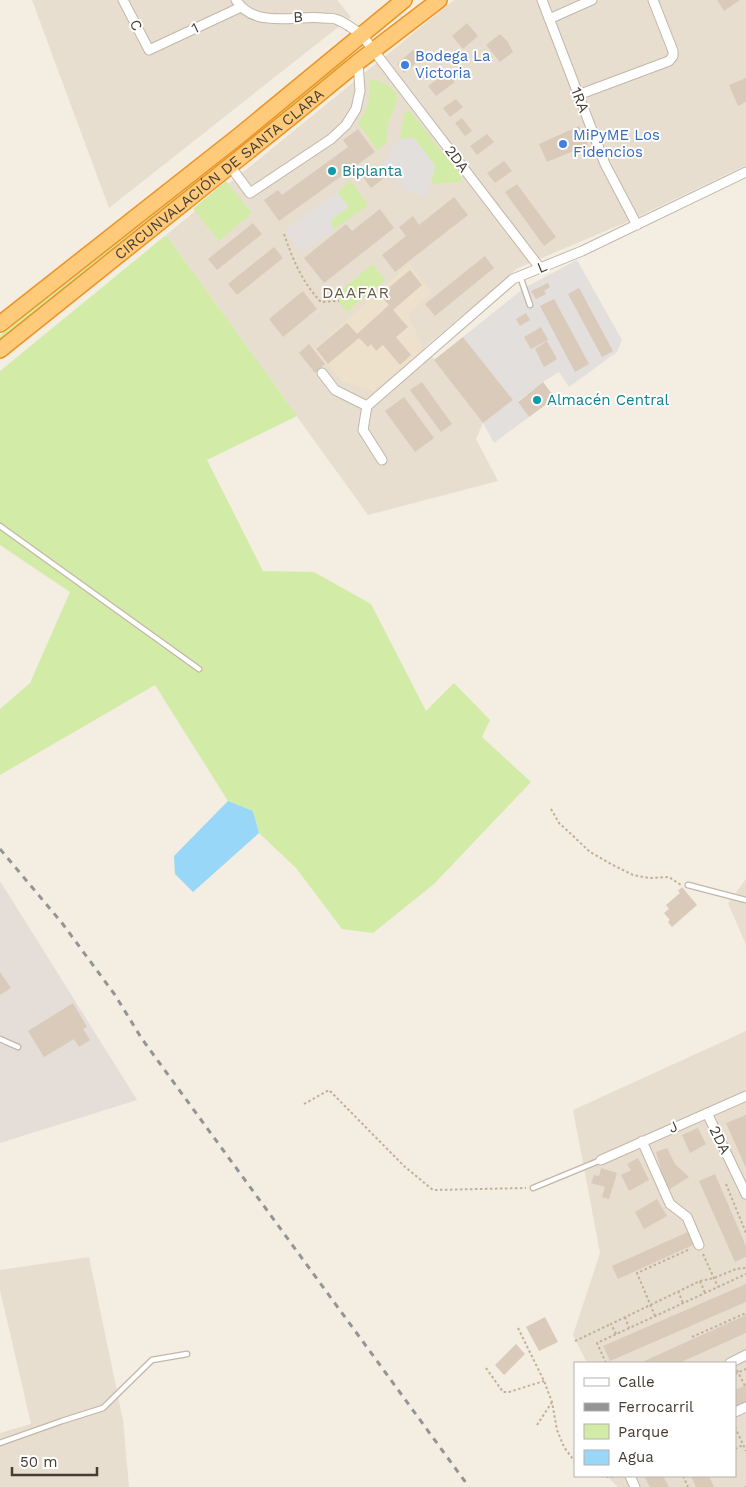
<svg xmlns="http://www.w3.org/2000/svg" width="746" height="1487" viewBox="0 0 746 1487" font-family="'Work Sans',sans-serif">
<rect width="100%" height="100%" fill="#f3ede2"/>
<path fill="#e8ded0" d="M 32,0 L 337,0 L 351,17 L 109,208 Z
M 454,0 L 746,0 L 746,165 L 627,222 L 518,268 L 425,347 L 483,423 L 476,439 L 498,481 L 368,515 L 166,235 Z
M 746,879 L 746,945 L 728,903 Z
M 746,1031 L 746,1487 L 618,1487 L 607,1476 L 735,1476 L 735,1363 L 587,1363 L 573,1335 L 600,1253 L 573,1110 Z
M 89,1257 L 123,1420 L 129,1487 L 0,1487 L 0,1433 L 31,1424 L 0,1290 L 0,1270 Z"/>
<path fill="#e5ded8" d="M 0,881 L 137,1100 L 0,1143 Z"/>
<path fill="#eee1cb" d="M 409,264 L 432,293 L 408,314 L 424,350 L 374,391 L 342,381 L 314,349 Z"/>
<path fill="#d2eca7" d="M 343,61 L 345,60 L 347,62 L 0,343 L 0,335 Z
M 373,79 L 388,85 L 397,94 C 397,114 384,119 387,142 L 377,150 L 358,123 C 363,115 368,107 369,97 C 369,91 368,86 370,80 Z
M 408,111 L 410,111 L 462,177 L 461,182 L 435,184 L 431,181 L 435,166 L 414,138 L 400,139 L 404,114 Z
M 226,181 L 252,213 L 219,241 L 193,209 Z
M 351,181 L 368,205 L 334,229 L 331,224 L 332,219 L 348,207 L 337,192 Z
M 166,235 L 297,416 L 207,460 L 263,571 L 314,572 L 371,604 L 426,711 L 454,683 L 490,720 L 482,737 L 531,782 L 434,884 L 373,933 L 342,929 L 296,868 L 259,833 L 253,811 L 228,801 L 155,685 L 0,775 L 0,709 L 30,683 L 70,592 L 0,545 L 0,371 Z
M 372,264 L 385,280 L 347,312 L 334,296 Z"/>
<path fill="#e3dfdc" d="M 414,138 L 435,166 L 428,196 L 405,191 L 383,162 L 389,157 L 392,146 L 400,139 Z
M 337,192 L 349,207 L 332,219 L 331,224 L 334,229 L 301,253 L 284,230 Z
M 577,260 L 622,340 L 617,352 L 569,387 L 559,372 L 543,382 L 518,401 L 529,417 L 494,443 L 483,423 L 513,400 L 463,337 L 524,288 Z"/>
<path fill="#98d7f7" d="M 228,801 L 253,811 L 259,833 L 193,892 L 175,874 L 174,856 Z"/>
<path fill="#d9caba" d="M 717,0 L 740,0 L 724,11 Z
M 467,23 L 478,36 L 463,49 L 452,36 Z
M 500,34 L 508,42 L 513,52 L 500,62 L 486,45 Z
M 413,50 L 421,59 L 404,73 L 397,64 Z
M 447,72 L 455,82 L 436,96 L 428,86 Z
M 746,78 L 746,102 L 738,106 L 729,85 Z
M 456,99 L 463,107 L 450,117 L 443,108 Z
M 462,118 L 472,131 L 465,136 L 455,123 Z
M 579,126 L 588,145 L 547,162 L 539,144 Z
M 358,129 L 375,152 L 279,221 L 264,200 L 278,190 L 282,195 L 348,147 L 343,140 Z
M 487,134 L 494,142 L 477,155 L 470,146 Z
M 504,161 L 512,171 L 495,183 L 487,173 Z
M 375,168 L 383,179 L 371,188 L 363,177 Z
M 517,184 L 556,237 L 544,246 L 505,192 Z
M 454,197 L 468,215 L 395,272 L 382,255 L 406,236 L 399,227 L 413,216 L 419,225 Z
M 380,209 L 394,228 L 324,283 L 304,258 L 346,224 L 352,231 Z
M 253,223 L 262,234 L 217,270 L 208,259 Z
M 274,247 L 283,258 L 237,295 L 228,284 Z
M 485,256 L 494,268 L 435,316 L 425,304 Z
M 410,270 L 422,285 L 393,310 L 408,327 L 396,337 L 411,355 L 400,365 L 383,345 L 376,351 L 371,344 L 368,347 L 359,338 L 328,364 L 316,349 L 347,323 L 357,334 L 389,305 L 380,295 Z
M 548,283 L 550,287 L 544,291 L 546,294 L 536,299 L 531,291 Z
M 579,288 L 613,351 L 602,357 L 568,294 Z
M 303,291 L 317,309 L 283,337 L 269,319 Z
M 554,299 L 589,364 L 575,372 L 540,306 Z
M 526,313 L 530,320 L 520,326 L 516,319 Z
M 541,327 L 548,340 L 531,349 L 524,337 Z
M 463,337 L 513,400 L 483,423 L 434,360 Z
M 547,341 L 557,359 L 544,367 L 535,349 Z
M 309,344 L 325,364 L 315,373 L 299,353 Z
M 422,382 L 452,424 L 441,432 L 410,390 Z
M 543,382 L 555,398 L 529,417 L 518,402 Z
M 404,397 L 434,438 L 415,452 L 385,411 Z
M 682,887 L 697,905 L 672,927 L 668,922 L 670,920 L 664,913 L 669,909 L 666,905 L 680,893 L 678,891 Z
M 0,972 L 11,988 L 0,995 Z
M 73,1003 L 87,1027 L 83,1029 L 90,1040 L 79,1047 L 74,1039 L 44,1057 L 28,1031 Z
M 746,1115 L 746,1168 L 726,1123 Z
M 698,1128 L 706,1144 L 690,1153 L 682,1135 Z
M 667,1148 L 675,1164 L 689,1177 L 667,1191 L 656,1152 Z
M 638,1158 L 649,1180 L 629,1191 L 621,1175 L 631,1170 L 627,1164 Z
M 601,1168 L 617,1173 L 609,1199 L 602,1197 L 605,1187 L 591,1183 L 594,1175 L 599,1176 Z
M 715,1174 L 746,1246 L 746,1257 L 735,1262 L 699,1181 Z
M 657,1199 L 667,1216 L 644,1229 L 635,1212 Z
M 690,1231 L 695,1244 L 618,1279 L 612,1266 Z
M 746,1284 L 746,1302 L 610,1361 L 603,1346 Z
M 746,1315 L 746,1333 L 679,1363 L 640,1363 Z
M 545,1317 L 558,1342 L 539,1351 L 526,1327 Z
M 516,1344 L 525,1354 L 504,1375 L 495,1365 Z
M 746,1385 L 746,1402 L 735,1408 L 735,1390 Z
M 644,1476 L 663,1476 L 669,1487 L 650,1487 Z
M 691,1476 L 709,1476 L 714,1487 L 696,1487 Z"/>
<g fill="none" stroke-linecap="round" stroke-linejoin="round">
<defs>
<path id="service" d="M 520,276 L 530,305
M 0,526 L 199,669
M 688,885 L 746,900
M 0,1039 L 18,1047
M 533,1188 L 601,1160
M 0,1443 L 62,1421 L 103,1408 L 152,1360 L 187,1354"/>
<path id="minor" d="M 123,0 L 149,50 L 241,7
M 236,0 C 254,29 295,15 323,18 C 328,18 334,18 338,20 C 346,23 354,30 361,34 L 540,268
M 542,0 L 605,164 L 637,225
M 549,19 L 592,0
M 578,95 L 669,61 L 673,56 L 673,51 L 653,0
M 230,166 L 250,193 L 331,139 L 346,125 L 356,109 L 360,91 L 358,62
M 322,373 L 335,390 L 367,406 L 363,430 L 382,460
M 367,406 L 513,279 L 582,251 L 746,172
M 707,1113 L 746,1194
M 642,1141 L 670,1204 L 687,1217 L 699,1245
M 601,1160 L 746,1096
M 730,1363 L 746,1355
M 735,1412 L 746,1407
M 630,1476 L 635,1487"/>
<g id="trunk">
<path d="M 0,324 L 240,135 L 404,0"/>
<path id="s1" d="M 0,350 L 296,113 L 358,62 L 439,0"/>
</g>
</defs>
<use href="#service" stroke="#c2b7a7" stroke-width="7"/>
<use href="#minor" stroke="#c2b7a7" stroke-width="11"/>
<use href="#trunk" stroke="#ec9323" stroke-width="18"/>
<path stroke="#c3af94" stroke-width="2" stroke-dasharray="2.5 2.5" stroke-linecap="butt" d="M 284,234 C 293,260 302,282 321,302 L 339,301
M 551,809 L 559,823 L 571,834 L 590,852 L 611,864 L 633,875 L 649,878 L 669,877 L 681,885
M 304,1104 L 329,1090 L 404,1166 L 433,1190 L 526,1188
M 726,1184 L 746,1233
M 703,1254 L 718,1287
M 700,1281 L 705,1293
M 678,1291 L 683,1303
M 655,1316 L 637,1273 L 690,1249
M 625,1317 L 629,1328
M 518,1328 L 544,1381 L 552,1402 L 557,1430 L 564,1447 L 575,1462
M 616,1334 L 611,1324 L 700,1281 L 714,1278 L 736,1269 L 746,1268
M 692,1337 L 746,1313
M 575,1341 L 611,1324
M 606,1363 L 597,1343 L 746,1274
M 486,1368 L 503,1392 L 509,1392 L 544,1381
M 737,1370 L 745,1386
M 735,1374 L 746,1369
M 537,1425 L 552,1402
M 735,1427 L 746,1451
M 735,1449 L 743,1445
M 601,1476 L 605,1477 L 621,1476
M 683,1476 L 688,1487
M 745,1487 L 746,1487"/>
<use href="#service" stroke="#fff" stroke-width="4.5"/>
<use href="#minor" stroke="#fff" stroke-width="9"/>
<use href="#trunk" stroke="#ffca79" stroke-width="15"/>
<path stroke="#949494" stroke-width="3" stroke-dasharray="6 6" stroke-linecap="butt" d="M 0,849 L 62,923 L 115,995 L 142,1039 L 469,1487"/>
</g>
<g fill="#3f7fe0" stroke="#fff" stroke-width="2">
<circle cx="405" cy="65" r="5"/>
<circle cx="563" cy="144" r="5"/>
</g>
<g fill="#0f9aa8" stroke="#fff" stroke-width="2">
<circle cx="332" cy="171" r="5"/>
<circle cx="537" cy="400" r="5"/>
</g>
<g text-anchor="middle" stroke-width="4" stroke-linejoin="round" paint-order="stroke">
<g font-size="15" fill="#453c32" stroke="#fff">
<text transform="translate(298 17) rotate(-3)" y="5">B</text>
<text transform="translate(136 25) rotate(63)" y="5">C</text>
<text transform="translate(195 28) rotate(-25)" y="5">1</text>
<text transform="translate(580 100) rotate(69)" y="5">1RA</text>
<text transform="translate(457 159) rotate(53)" y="5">2DA</text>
<text dy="5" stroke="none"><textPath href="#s1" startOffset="281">CIRCUNVALACIÓN DE SANTA CLARA</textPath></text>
<text transform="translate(542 267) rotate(-22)" y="5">L</text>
<text transform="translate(673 1127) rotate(-24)" y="5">J</text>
<text transform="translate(720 1140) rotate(64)" y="5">2DA</text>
</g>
<g font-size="15" fill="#366cbe" stroke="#fff" text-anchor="start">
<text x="415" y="61">Bodega La<tspan x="415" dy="17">Victoria</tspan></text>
<text x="573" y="140">MiPyME Los<tspan x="573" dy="17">Fidencios</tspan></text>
</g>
<g font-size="15" fill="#0d838f" stroke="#fff" text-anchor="start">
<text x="342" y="176">Biplanta</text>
<text x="547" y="405">Almacén Central</text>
</g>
<g font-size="16" letter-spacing="1" fill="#695a49" stroke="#fff">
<text x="356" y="298">DAAFAR</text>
</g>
</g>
<rect x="574" y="1362" width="162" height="115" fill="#ffffff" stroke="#b5b1ad"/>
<rect x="584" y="1378" width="25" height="8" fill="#ffffff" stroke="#b5b1ad"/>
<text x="618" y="1387" font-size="15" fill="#453c32">Calle</text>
<rect x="584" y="1403" width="25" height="8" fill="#949494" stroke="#b5b1ad"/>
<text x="618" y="1412" font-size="15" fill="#453c32">Ferrocarril</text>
<rect x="584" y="1424" width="25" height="15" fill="#d2eca7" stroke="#b5b1ad"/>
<text x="618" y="1437" font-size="15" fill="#453c32">Parque</text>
<rect x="584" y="1450" width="25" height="15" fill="#98d7f7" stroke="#b5b1ad"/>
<text x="618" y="1462" font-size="15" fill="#453c32">Agua</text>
<path d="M12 1467v8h85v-8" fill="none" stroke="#453c32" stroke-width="2.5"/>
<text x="20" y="1467" font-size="15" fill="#453c32" stroke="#ffffff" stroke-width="4" paint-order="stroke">50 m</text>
</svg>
